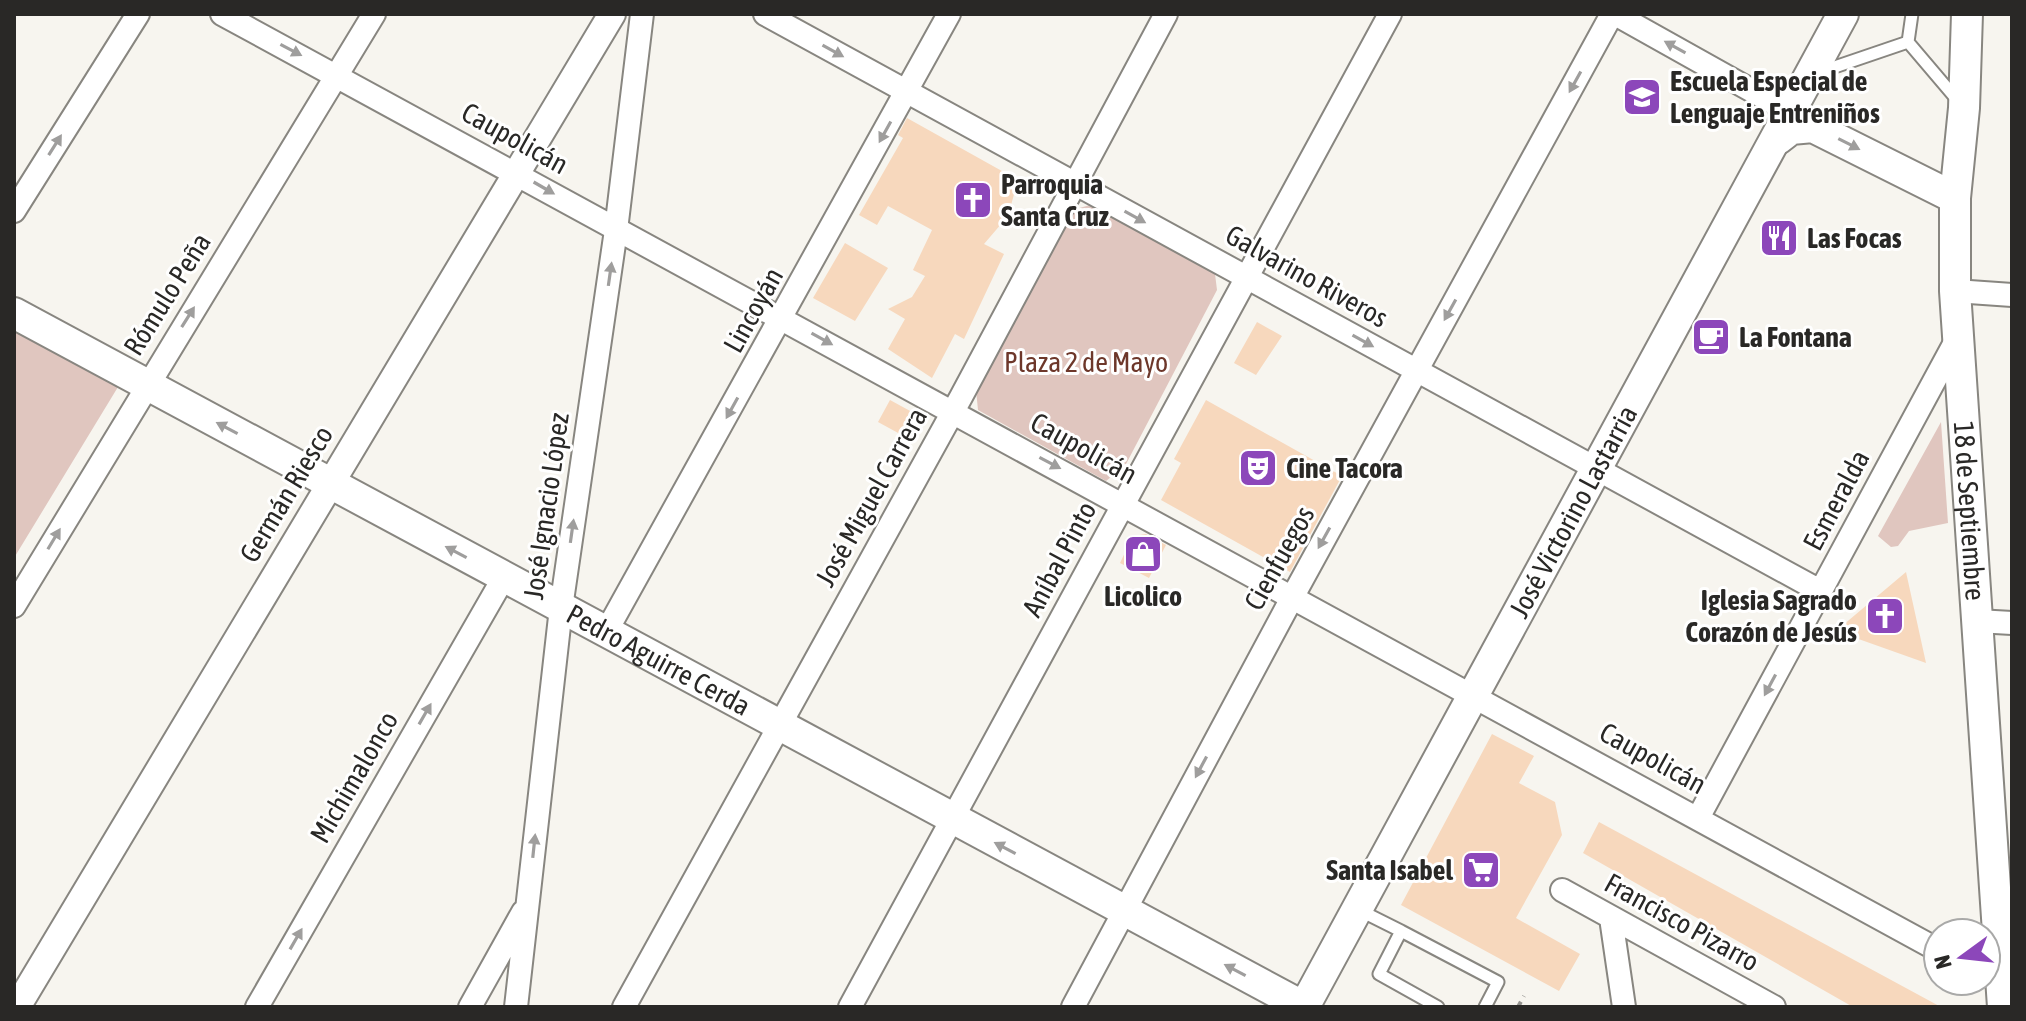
<svg xmlns="http://www.w3.org/2000/svg" width="2026" height="1021" viewBox="0 0 2026 1021" font-family="'Asap Condensed',sans-serif">
<rect width="100%" height="100%" fill="#f7f5ef"/>
<path fill="#e0c6bf" d="M 1090,205 L 1215,274 L 1217,290 L 1125,466 L 1106,481 L 978,410 L 976,390 L 1076,209 Z
M 14,323 L 121,382 L 14,558 Z
M 1941,422 L 1948,523 L 1909,531 L 1898,546 L 1891,547 L 1878,536 Z"/>
<path fill="#f7d8bd" d="M 907,118 L 1018,180 L 1008,216 L 984,244 L 1004,254 L 964,339 L 955,334 L 932,378 L 888,349 L 905,319 L 888,309 L 912,297 L 925,276 L 913,270 L 932,230 L 888,206 L 877,225 L 859,215 L 903,138 L 898,135 Z
M 845,243 L 888,268 L 855,321 L 813,298 Z
M 1257,322 L 1282,336 L 1256,375 L 1234,363 Z
M 890,400 L 912,412 L 900,434 L 878,422 Z
M 1206,400 L 1342,476 L 1290,572 L 1161,500 L 1181,463 L 1174,459 Z
M 1146,534 L 1166,545 L 1149,578 L 1120,563 L 1133,536 Z
M 1906,572 L 1926,663 L 1836,631 Z
M 1492,734 L 1534,756 L 1519,783 L 1555,802 L 1562,835 L 1516,918 L 1580,954 L 1559,991 L 1401,905 Z
M 1599,822 L 1941,1007 L 1853,1007 L 1583,853 Z"/>
<g fill="none" stroke-linecap="round" stroke-linejoin="round">
<defs>
<path id="service" d="M 1912,14 L 1908,42 L 1959,102
M 1817,73 L 1908,42
M 1359,910 L 1401,931
M 1438,1007 L 1379,974 L 1401,931 L 1498,982 L 1485,1007"/>
<path id="minor" d="M 222,14 L 1938,950
M 765,14 L 1820,591
M 1615,14 L 1792,113
M 14,211 L 138,14
M 1955,291 L 2012,295
M 14,606 L 374,14
M 1977,621 L 2012,623
M 606,632 L 949,14
M 1698,818 L 1958,337
M 1562,890 L 1774,1007
M 1611,918 L 1624,1007
M 257,1007 L 504,577
M 470,1007 L 523,912
M 516,1007 L 561,608 L 616,230 L 642,14
M 624,1007 L 961,397 L 1166,14
M 850,1007 L 1390,14
M 1073,1007 L 1293,596 L 1612,14"/>
<path id="tertiary" d="M 17,1007 L 612,14"/>
<g id="secondary">
<path id="s1" d="M 1967,14 L 1964,108 L 1955,198 L 1955,291 L 2003,1007"/>
<path d="M 1778,139 L 1791,129 L 1813,127 L 1955,198"/>
<path id="s2" d="M 14,313 L 1304,1007"/>
<path id="s3" d="M 1304,1007 L 1843,14"/>
</g>
</defs>
<use href="#service" stroke="#888680" stroke-width="15"/>
<use href="#minor" stroke="#888680" stroke-width="26"/>
<use href="#tertiary" stroke="#888680" stroke-width="30"/>
<use href="#secondary" stroke="#888680" stroke-width="34"/>
<path stroke="#94938f" stroke-width="4" stroke-dasharray="6 6" stroke-linecap="butt" d="M 1518,1007 L 1524,996"/>
<use href="#service" stroke="#fff" stroke-width="11"/>
<use href="#minor" stroke="#fff" stroke-width="22"/>
<use href="#tertiary" stroke="#fff" stroke-width="26"/>
<use href="#secondary" stroke="#fff" stroke-width="30"/>
</g>
<defs><path id="oneway-solid" d="M-6-.8H1V-3.2L6.5 0L1 3.2V.8H-6Z" transform="scale(2)"/></defs>
<g fill="#9f9e9d">
<use href="#oneway-solid" transform="translate(1675 47) rotate(-151)"/>
<use href="#oneway-solid" transform="translate(291 50) rotate(28)"/>
<use href="#oneway-solid" transform="translate(833 51) rotate(29)"/>
<use href="#oneway-solid" transform="translate(1575 82) rotate(119)"/>
<use href="#oneway-solid" transform="translate(885 132) rotate(119)"/>
<use href="#oneway-solid" transform="translate(1849 144) rotate(27)"/>
<use href="#oneway-solid" transform="translate(55 145) rotate(-58)"/>
<use href="#oneway-solid" transform="translate(544 188) rotate(30)"/>
<use href="#oneway-solid" transform="translate(1135 217) rotate(29)"/>
<use href="#oneway-solid" transform="translate(610 274) rotate(-82)"/>
<use href="#oneway-solid" transform="translate(1450 310) rotate(119)"/>
<use href="#oneway-solid" transform="translate(188 317) rotate(-58)"/>
<use href="#oneway-solid" transform="translate(822 339) rotate(29)"/>
<use href="#oneway-solid" transform="translate(1363 341) rotate(29)"/>
<use href="#oneway-solid" transform="translate(732 408) rotate(119)"/>
<use href="#oneway-solid" transform="translate(227 428) rotate(-152)"/>
<use href="#oneway-solid" transform="translate(1050 463) rotate(28)"/>
<use href="#oneway-solid" transform="translate(572 531) rotate(-82)"/>
<use href="#oneway-solid" transform="translate(1324 538) rotate(119)"/>
<use href="#oneway-solid" transform="translate(54 539) rotate(-59)"/>
<use href="#oneway-solid" transform="translate(456 552) rotate(-152)"/>
<use href="#oneway-solid" transform="translate(1770 685) rotate(118)"/>
<use href="#oneway-solid" transform="translate(425 714) rotate(-60)"/>
<use href="#oneway-solid" transform="translate(1201 767) rotate(118)"/>
<use href="#oneway-solid" transform="translate(534 846) rotate(-84)"/>
<use href="#oneway-solid" transform="translate(1005 848) rotate(-152)"/>
<use href="#oneway-solid" transform="translate(296 939) rotate(-60)"/>
<use href="#oneway-solid" transform="translate(1235 970) rotate(-152)"/>
</g>
<defs>
<symbol id="school-square" viewBox="-11 -11 22 22"><rect x="-9" y="-9" width="18" height="18" rx="4" fill="#8c47ba" stroke="#fff"/><path d="M0-5L7-2L0 1L-7-2ZM-4 1L0 2.5L4 1V4Q0 6-4 4Z" fill="#fff"/></symbol>
<symbol id="church-square" viewBox="-11 -11 22 22"><rect x="-9" y="-9" width="18" height="18" rx="4" fill="#8c47ba" stroke="#fff"/><path d="M-1.2-6h2.4v3.5h3.3v2.4h-3.3V6h-2.4V-.1h-3.3v-2.4h3.3Z" fill="#fff"/></symbol>
<symbol id="restaurant-square" viewBox="-11 -11 22 22"><rect x="-9" y="-9" width="18" height="18" rx="4" fill="#8c47ba" stroke="#fff"/><path d="M-5-6h1v4h1v-4h1v4h1v-4h1v5L-1.5 .5V6h-2V.5L-5-1ZM5-6V6H3V1.5H1.5Q1.5-4 5-6Z" fill="#fff"/></symbol>
<symbol id="cafe-square" viewBox="-11 -11 22 22"><rect x="-9" y="-9" width="18" height="18" rx="4" fill="#8c47ba" stroke="#fff"/><path d="M-5.5-4.5H6V0H3Q3 3.5 0 3.5H-2.5Q-5.5 3.5-5.5 0ZM3-3.2v2h1.7v-2ZM-6 4.5H4V6H-6Z" fill="#fff"/></symbol>
<symbol id="theatre-square" viewBox="-11 -11 22 22"><rect x="-9" y="-9" width="18" height="18" rx="4" fill="#8c47ba" stroke="#fff"/><path d="M-5-5.5Q0-4 5-5.5V0Q5 5 0 6Q-5 5-5 0ZM-3.3-2.5H-1v1.5H-3.3ZM1-2.5H3.3v1.5H1ZM-2.8 1Q0 5.5 2.8 1Z" fill="#fff"/></symbol>
<symbol id="shop-square" viewBox="-11 -11 22 22"><rect x="-9" y="-9" width="18" height="18" rx="4" fill="#8c47ba" stroke="#fff"/><path d="M-5-2.5h2.3a2.7 3.5 0 0 1 5.4 0H5L5.5 6h-11ZM-1.5-2.5h3a1.5 2.3 0 0 0-3 0Z" fill="#fff"/></symbol>
<symbol id="supermarket-square" viewBox="-11 -11 22 22"><rect x="-9" y="-9" width="18" height="18" rx="4" fill="#8c47ba" stroke="#fff"/><path d="M-6-5.5h2.5l.6 2H6L4.5 2H-2.5L-4.4-4H-6ZM-1.5 3.2a1.3 1.3 0 1 0 .1 0ZM3 3.2a1.3 1.3 0 1 0 .1 0Z" fill="#fff"/></symbol>
</defs>
<g fill-rule="evenodd">
<use href="#school-square" x="1620" y="75" width="44" height="44"/>
<use href="#church-square" x="951" y="178" width="44" height="44"/>
<use href="#restaurant-square" x="1757" y="216" width="44" height="44"/>
<use href="#cafe-square" x="1689" y="315" width="44" height="44"/>
<use href="#theatre-square" x="1236" y="446" width="44" height="44"/>
<use href="#shop-square" x="1121" y="532" width="44" height="44"/>
<use href="#church-square" x="1863" y="594" width="44" height="44"/>
<use href="#supermarket-square" x="1459" y="848" width="44" height="44"/>
</g>
<g text-anchor="middle" stroke-width="6" stroke-linejoin="round" paint-order="stroke">
<g font-size="28" font-weight="bold" fill="#292826" stroke="#fff" text-anchor="start">
<text x="1670" y="91">Escuela Especial de<tspan x="1670" dy="32">Lenguaje Entreniños</tspan></text>
<text x="1001" y="194">Parroquia<tspan x="1001" dy="32">Santa Cruz</tspan></text>
<text x="1807" y="248">Las Focas</text>
<text x="1739" y="347">La Fontana</text>
<text x="1286" y="478">Cine Tacora</text>
<text x="1143" y="606" text-anchor="middle">Licolico</text>
<text x="1857" y="610" text-anchor="end">Iglesia Sagrado<tspan x="1857" dy="32">Corazón de Jesús</tspan></text>
<text x="1453" y="880" text-anchor="end">Santa Isabel</text>
</g>
<g font-size="28" fill="#292826" stroke="#fff">
<text transform="translate(515 138) rotate(29)" y="10">Caupolicán</text>
<text transform="translate(1307 276) rotate(29)" y="10">Galvarino Riveros</text>
<text transform="translate(167 294) rotate(-58)" y="10">Rómulo Peña</text>
<text transform="translate(753 310) rotate(-61)" y="10">Lincoyán</text>
<text transform="translate(1084 448) rotate(29)" y="10">Caupolicán</text>
<text transform="translate(286 494) rotate(-59)" y="10">Germán Riesco</text>
<text transform="translate(871 497) rotate(-61)" y="10">José Miguel Carrera</text>
<text transform="translate(1836 500) rotate(-62)" y="10">Esmeralda</text>
<text transform="translate(546 506) rotate(-82)" y="10">José Ignacio López</text>
<text dy="10" stroke="none"><textPath href="#s3" startOffset="564">José Victorino Lastarria</textPath></text>
<text dy="10" stroke="none"><textPath href="#s1" startOffset="498">18 de Septiembre</textPath></text>
<text transform="translate(1279 558) rotate(-61)" y="10">Cienfuegos</text>
<text transform="translate(1059 559) rotate(-62)" y="10">Aníbal Pinto</text>
<text dy="10" stroke="none"><textPath href="#s2" startOffset="732">Pedro Aguirre Cerda</textPath></text>
<text transform="translate(1653 758) rotate(29)" y="10">Caupolicán</text>
<text transform="translate(354 777) rotate(-60)" y="10">Michimalonco</text>
<text transform="translate(1682 922) rotate(29)" y="10">Francisco Pizarro</text>
</g>
<g font-size="28" fill="#6d372a" stroke="#fff">
<text x="1086" y="372">Plaza 2 de Mayo</text>
</g>
</g>
<rect width="2026" height="1021" fill="none" stroke="#292826" stroke-width="32"/>
<g transform="translate(1962 957) rotate(255)"><circle r="38" fill="#ffffff" stroke="#a9a9a8" stroke-width="2"/>
<path d="M0-6L14 30L0 20L-14 30Z" fill="#8c47ba"/>
<text y="-12" font-size="22" font-weight="bold" text-anchor="middle" fill="#292826">N</text>
</g>
</svg>
